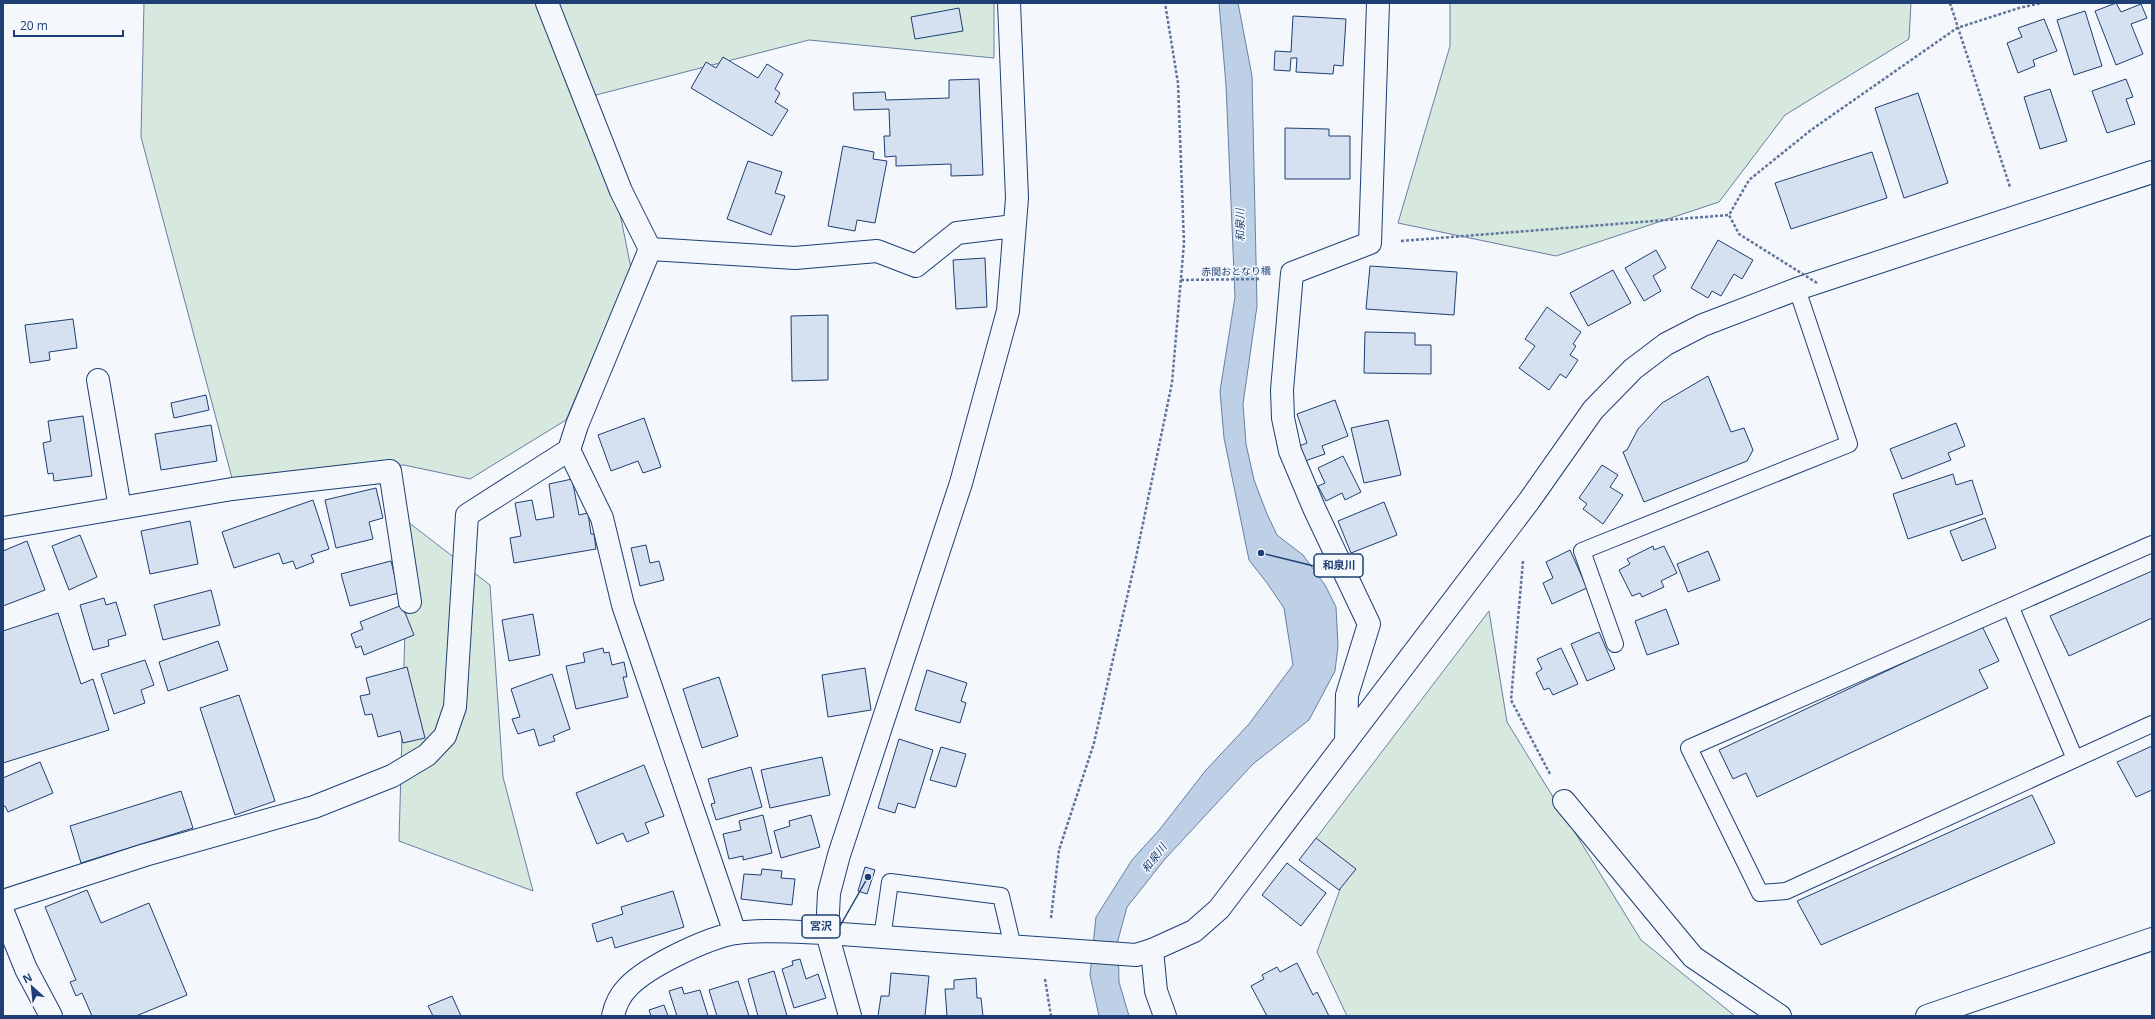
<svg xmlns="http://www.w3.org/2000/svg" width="2155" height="1019" viewBox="0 0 2155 1019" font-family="'Open Sans','Noto Sans JP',sans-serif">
<rect width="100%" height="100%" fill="#f4f7fb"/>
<path fill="#d7e8df" stroke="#687fa3" d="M 144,3 L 994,3 L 994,58 L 809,40 L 596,95 L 631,268 L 566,420 L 470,479 L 404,465 L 232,478 L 141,137 Z
M 1450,3 L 1911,3 L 1909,39 L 1785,115 L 1719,202 L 1556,256 L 1398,223 L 1450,46 Z
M 408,522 L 490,585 L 503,777 L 533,891 L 399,841 Z
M 1489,611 L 1507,722 L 1641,940 L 1735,1016 L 1347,1016 L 1317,952 L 1349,865 L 1314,841 Z"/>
<path fill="#bed0e5" stroke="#687fa3" d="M 1219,3 L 1238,3 L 1252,76 L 1257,306 L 1243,404 L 1246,444 L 1254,480 L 1267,514 L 1277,535 L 1303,555 L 1325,585 L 1336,607 L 1338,646 L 1335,671 L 1309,720 L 1253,764 L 1165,859 L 1127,907 L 1118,940 L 1119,982 L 1129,1016 L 1099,1016 L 1090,975 L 1096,917 L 1132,860 L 1160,829 L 1206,770 L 1249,724 L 1293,665 L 1284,608 L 1267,583 L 1249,560 L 1224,438 L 1220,391 L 1235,297 L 1226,85 Z"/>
<path fill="#d5e0f0" stroke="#1d3f73" d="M 2116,3 L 2121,12 L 2141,4 L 2147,18 L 2131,24 L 2143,54 L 2116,65 L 2095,11 Z
M 959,8 L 963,31 L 915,39 L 911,17 Z
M 2085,11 L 2102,66 L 2074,75 L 2057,20 Z
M 1293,16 L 1346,19 L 1343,66 L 1334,65 L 1333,74 L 1296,72 L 1297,58 L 1291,58 L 1290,71 L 1274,70 L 1275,51 L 1291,52 Z
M 2044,19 L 2057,51 L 2033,60 L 2035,66 L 2018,73 L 2007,43 L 2022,37 L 2018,28 Z
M 723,57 L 758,78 L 767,64 L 783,74 L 775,89 L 780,93 L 775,102 L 788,110 L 772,136 L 691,88 L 706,62 L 716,68 Z
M 979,79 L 983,175 L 951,176 L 951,164 L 896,166 L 896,156 L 885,157 L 884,136 L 890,136 L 889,109 L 854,110 L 853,93 L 885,92 L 886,100 L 949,98 L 949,80 Z
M 2126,79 L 2133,97 L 2126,99 L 2135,124 L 2107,133 L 2092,91 Z
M 2050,89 L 2067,141 L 2040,149 L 2024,97 Z
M 1918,93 L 1948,183 L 1904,198 L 1875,108 Z
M 1285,128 L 1329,129 L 1329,136 L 1350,136 L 1350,179 L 1285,179 Z
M 843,146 L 874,152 L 873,159 L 887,161 L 875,223 L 857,220 L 855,231 L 828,226 Z
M 1872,152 L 1887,198 L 1791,229 L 1775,183 Z
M 748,161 L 782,172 L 775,193 L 785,196 L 771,235 L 727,219 Z
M 1718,240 L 1753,260 L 1742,279 L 1734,274 L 1721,296 L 1712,291 L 1708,298 L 1691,288 Z
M 1656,250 L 1666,268 L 1653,276 L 1661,291 L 1644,301 L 1625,268 Z
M 985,258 L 987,307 L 956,309 L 953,260 Z
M 1370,266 L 1457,272 L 1454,315 L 1366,309 Z
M 1613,270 L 1631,303 L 1588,326 L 1570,293 Z
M 1547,307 L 1581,332 L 1573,344 L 1576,346 L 1570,355 L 1578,360 L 1566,378 L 1560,374 L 1549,390 L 1519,368 L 1535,346 L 1525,339 Z
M 828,315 L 828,380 L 792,381 L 791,316 Z
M 73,319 L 77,348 L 49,352 L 50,360 L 30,363 L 25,325 Z
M 1365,332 L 1415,333 L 1415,345 L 1431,345 L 1431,374 L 1364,373 Z
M 1708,376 L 1731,432 L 1744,428 L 1753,450 L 1747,461 L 1644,502 L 1623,452 L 1627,450 L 1638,429 L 1662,403 Z
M 206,395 L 209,410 L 174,418 L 171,403 Z
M 1335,400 L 1348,436 L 1322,446 L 1325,454 L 1305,461 L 1299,446 L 1307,443 L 1297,414 Z
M 83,416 L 92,476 L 54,481 L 53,473 L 48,474 L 43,443 L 51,441 L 48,421 Z
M 644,418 L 661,467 L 643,473 L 638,461 L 611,471 L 598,435 Z
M 1388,420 L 1401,475 L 1364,483 L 1351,428 Z
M 1956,423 L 1965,446 L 1948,453 L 1951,460 L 1902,479 L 1890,449 Z
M 211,425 L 217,461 L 161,470 L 155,434 Z
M 1343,456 L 1361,492 L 1345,500 L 1342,493 L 1326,501 L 1318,486 L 1325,483 L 1318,468 Z
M 1602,465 L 1618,475 L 1610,487 L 1623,495 L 1603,524 L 1583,509 L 1587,504 L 1579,498 Z
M 1953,474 L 1956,485 L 1972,480 L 1983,514 L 1908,539 L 1893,494 Z
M 572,479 L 579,515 L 588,513 L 591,534 L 594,534 L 596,549 L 514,563 L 510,538 L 521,536 L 515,503 L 532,500 L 536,520 L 554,517 L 549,484 Z
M 376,488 L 383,518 L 369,522 L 373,539 L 336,548 L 325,500 Z
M 313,500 L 329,549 L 311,555 L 314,562 L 296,569 L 293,561 L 283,564 L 279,553 L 234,568 L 222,532 Z
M 1384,502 L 1397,535 L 1351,553 L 1338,521 Z
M 1985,518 L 1996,548 L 1962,561 L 1950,531 Z
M 190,521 L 198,564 L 150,574 L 141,531 Z
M 80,535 L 97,577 L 69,590 L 52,546 Z
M 27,541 L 45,590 L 3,606 L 3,551 Z
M 646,545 L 650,563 L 659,561 L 664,580 L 640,586 L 631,548 Z
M 1653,546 L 1654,550 L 1664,546 L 1677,573 L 1661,581 L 1664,587 L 1642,597 L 1640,593 L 1632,596 L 1619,570 L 1630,564 L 1627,559 Z
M 1570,550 L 1587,588 L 1552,604 L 1543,583 L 1553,578 L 1546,562 Z
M 1708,551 L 1720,580 L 1688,592 L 1677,564 Z
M 391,561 L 399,593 L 350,606 L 341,574 Z
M 2152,571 L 2152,618 L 2069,656 L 2050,616 Z
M 211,590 L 220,625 L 163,640 L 154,605 Z
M 104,598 L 106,605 L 116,602 L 126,635 L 108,640 L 109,646 L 93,650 L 80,605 Z
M 402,605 L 414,635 L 364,655 L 361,646 L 356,648 L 351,634 L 363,629 L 360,622 Z
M 1666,609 L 1679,644 L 1647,655 L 1635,621 Z
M 58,613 L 81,684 L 93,679 L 109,730 L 3,763 L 3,631 Z
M 533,614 L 540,655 L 509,661 L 502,620 Z
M 1982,626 L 1999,661 L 1979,670 L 1988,688 L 1757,797 L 1746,773 L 1733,779 L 1719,750 Z
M 1599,632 L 1615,669 L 1587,681 L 1571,644 Z
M 218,641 L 228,670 L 168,691 L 159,662 Z
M 603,648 L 604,653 L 609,652 L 612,665 L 624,662 L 627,677 L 623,677 L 628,697 L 576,709 L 566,666 L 585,662 L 583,653 Z
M 1561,648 L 1578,684 L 1553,695 L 1549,688 L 1544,690 L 1536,673 L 1542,669 L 1537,659 Z
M 145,660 L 154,685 L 141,690 L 145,703 L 114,714 L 101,674 Z
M 407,667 L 425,738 L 403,743 L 400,731 L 378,737 L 372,714 L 365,715 L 360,696 L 370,694 L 366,678 Z
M 865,668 L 871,710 L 828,717 L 822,675 Z
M 927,670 L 967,683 L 961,701 L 966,703 L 960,723 L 915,710 Z
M 552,674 L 570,729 L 553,736 L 555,741 L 539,746 L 534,729 L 518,734 L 512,719 L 520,717 L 511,689 Z
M 719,677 L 738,736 L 702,748 L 683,689 Z
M 239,695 L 275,801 L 235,815 L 200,708 Z
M 899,739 L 933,750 L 915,808 L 898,803 L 895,813 L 878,808 Z
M 2152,746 L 2152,790 L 2136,797 L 2117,762 Z
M 941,747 L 966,754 L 956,787 L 930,780 Z
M 822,757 L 830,795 L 770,808 L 761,770 Z
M 40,762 L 53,793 L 8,812 L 5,806 L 3,807 L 3,778 Z
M 644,765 L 664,816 L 645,823 L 649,833 L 627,842 L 623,833 L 597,844 L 576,793 Z
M 751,767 L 762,807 L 716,820 L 711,804 L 715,803 L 708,779 Z
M 181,791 L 193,828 L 81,863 L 70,826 Z
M 2032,795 L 2055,843 L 1821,945 L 1797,901 Z
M 763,815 L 772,853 L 743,860 L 743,856 L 729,859 L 723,834 L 741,830 L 739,821 Z
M 811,815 L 820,847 L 781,858 L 774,831 L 790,826 L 789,821 Z
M 1316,838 L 1356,869 L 1339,890 L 1299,860 Z
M 1287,863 L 1326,893 L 1301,926 L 1262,895 Z
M 865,867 L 875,870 L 867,894 L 858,891 Z
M 762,869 L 782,871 L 781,878 L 795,879 L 792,905 L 741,899 L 744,874 L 761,875 Z
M 87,890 L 101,923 L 149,903 L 187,995 L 136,1016 L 92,1016 L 82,993 L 76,996 L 70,982 L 76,980 L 45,907 Z
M 673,891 L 684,927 L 615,948 L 612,937 L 597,942 L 592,924 L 623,914 L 621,907 Z
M 800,959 L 806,979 L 818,974 L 826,998 L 794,1008 L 782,969 L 793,965 L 792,961 Z
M 1297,963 L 1313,995 L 1317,992 L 1329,1016 L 1267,1016 L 1251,986 L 1264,979 L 1262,975 L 1277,967 L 1280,972 Z
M 774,971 L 787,1016 L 758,1016 L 748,979 Z
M 891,973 L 929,976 L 925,1016 L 878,1016 L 881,996 L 889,996 Z
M 976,978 L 977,998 L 981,998 L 983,1016 L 947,1016 L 945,989 L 954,989 L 954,980 Z
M 738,981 L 749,1016 L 717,1016 L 709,990 Z
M 682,987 L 684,994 L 700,990 L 708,1016 L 677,1016 L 669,991 Z
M 452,996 L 461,1016 L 433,1016 L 428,1006 Z
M 664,1005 L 668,1016 L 651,1016 L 649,1010 Z"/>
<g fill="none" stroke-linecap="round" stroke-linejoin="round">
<defs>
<path id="lane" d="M 2152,544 L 1689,748 L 1760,893 L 1786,891 L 2152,724
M 2011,608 L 2075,759
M 1615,644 L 1582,551 L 1849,444 L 1797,289
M 882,938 L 890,882 L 1001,896 L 1013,947"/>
<path id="street" d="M 547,3 L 621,191 L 650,249 L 577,425 L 569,450
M 650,249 L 795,258 L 877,251 L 916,266 L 957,233 L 1014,226
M 98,380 L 120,508
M 3,528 L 232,489 L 390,471 L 410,602
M 1346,742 L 1347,695 L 1369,624 L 1314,508 L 1290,451 L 1283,418 L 1282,390 L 1292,273 L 1370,243 L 1378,3
M 1564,801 L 1693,957 L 1780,1016
M 3,901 L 145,855 L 314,807 L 392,776 L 427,755 L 445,736 L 455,707 L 467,515 L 569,450 L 602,518 L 623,605 L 735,933
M 1152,950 L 1156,991 L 1165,1016
M 850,1016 L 827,933 L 829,893 L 839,855 L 961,483 L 1008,311 L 1017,198 L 1009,3
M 1927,1016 L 2152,939"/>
<path id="secondary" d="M 3,912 L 26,969 L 51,1016
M 613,1016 C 615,1006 620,995 628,987 C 648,966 707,938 736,933 C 765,929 797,932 827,933 L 1136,955 L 1152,950 L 1194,931 L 1219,909 L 1529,501 L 1593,410 L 1633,369 L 1666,344 L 1703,325 L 1797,289 L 2152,172"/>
</defs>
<use href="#lane" stroke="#1d3f73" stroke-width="18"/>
<use href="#street" stroke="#1d3f73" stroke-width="24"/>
<use href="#secondary" stroke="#1d3f73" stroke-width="24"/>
<path stroke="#5e769c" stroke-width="2.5" stroke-dasharray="3 2" stroke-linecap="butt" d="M 1950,3 L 2010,187
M 1401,241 L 1729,215
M 1181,280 L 1261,279
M 1523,561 L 1511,700 L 1550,774
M 1051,918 L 1059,850 L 1094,743 L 1135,562 L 1172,383 L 1184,243 L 1178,83 L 1165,3
M 1045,979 L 1051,1016"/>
<use href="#lane" stroke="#f4f7fb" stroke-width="16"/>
<use href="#street" stroke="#f4f7fb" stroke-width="22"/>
<use href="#secondary" stroke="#f4f7fb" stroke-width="22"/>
<path stroke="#5e769c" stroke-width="2.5" stroke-dasharray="3 2" stroke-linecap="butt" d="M 1817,283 L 1739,234 L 1729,215 L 1749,180 L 1811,130 L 1957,28 L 2019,8 L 2041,3"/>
</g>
<g text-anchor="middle" stroke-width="3" stroke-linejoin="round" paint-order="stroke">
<g font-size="10" fill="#1d3f73" stroke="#f4f7fb">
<text transform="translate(1236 271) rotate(-1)" y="4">赤関おとなり橋</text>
</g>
<g font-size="11" font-style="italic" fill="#1d3f73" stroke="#f4f7fb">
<text transform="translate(1240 225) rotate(-91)" y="4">和泉川</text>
<text transform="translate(1154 858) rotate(-53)" y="4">和泉川</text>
</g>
</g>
<path fill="none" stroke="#1d3f73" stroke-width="1.5" d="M1261 553L1314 566M868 877L840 926"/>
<g fill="#1d3f73" stroke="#f4f7fb" stroke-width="1.5">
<circle cx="1261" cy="553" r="4"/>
<circle cx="868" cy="877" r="4"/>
</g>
<g fill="#f4f7fb" stroke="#1d3f73" stroke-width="1.5">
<rect x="1314" y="554" width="49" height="23" rx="4"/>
<rect x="802" y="915" width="38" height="23" rx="4"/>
</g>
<g font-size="11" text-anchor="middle" font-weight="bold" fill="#1d3f73">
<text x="1339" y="569">和泉川</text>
<text x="821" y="930">宮沢</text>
</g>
<rect width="2155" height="1019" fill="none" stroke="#1d3f73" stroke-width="8"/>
<g transform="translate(32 987) rotate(333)" stroke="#f4f7fb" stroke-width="3" paint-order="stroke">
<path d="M0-3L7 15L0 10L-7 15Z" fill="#1d3f73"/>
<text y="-6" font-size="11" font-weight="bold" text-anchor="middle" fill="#1d3f73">N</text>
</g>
<path d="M14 30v6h109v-6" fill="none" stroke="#1d3f73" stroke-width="2"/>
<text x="20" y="30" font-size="12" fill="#1d3f73" stroke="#f4f7fb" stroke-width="3" paint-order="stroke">20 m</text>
</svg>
